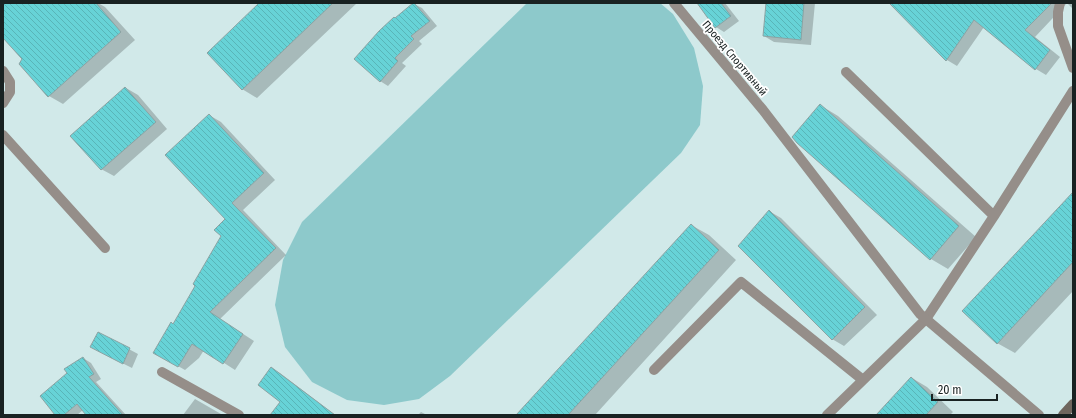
<svg xmlns="http://www.w3.org/2000/svg" width="1076" height="418" viewBox="0 0 1076 418" font-family="'Fira Sans Condensed',sans-serif">
<defs>
<pattern id="building-back-hatch" width="6" height="6" patternUnits="userSpaceOnUse"><rect width="6" height="6" fill="#67d3d7"/><path d="M-1 5l2 2M0 0l6 6M5-1l2 2" fill="none" stroke="#59b5b8"/></pattern>
</defs>
<rect width="100%" height="100%" fill="#d1e9e9"/>
<path fill="#8dc9cb" d="M 527,3 L 660,3 L 673,14 L 694,48 L 703,86 L 700,125 L 681,153 L 450,376 L 419,399 L 384,405 L 347,400 L 312,382 L 285,347 L 275,305 L 283,260 L 302,222 Z"/>
<path fill="#0003" d="M 3,3 L 98,3 L 105,7 L 135,40 L 63,104 L 49,96 L 20,64 L 23,59 L 3,37 Z
M 260,3 L 357,3 L 257,98 L 242,89 Z
M 698,3 L 725,3 L 739,21 L 724,32 L 716,27 Z
M 767,3 L 815,3 L 811,45 L 774,42 L 764,36 Z
M 891,3 L 1073,3 L 1073,9 L 1067,3 L 1035,37 L 1060,57 L 1046,75 L 1036,69 L 984,27 L 957,66 L 947,60 Z
M 414,4 L 422,8 L 437,26 L 419,41 L 422,44 L 402,63 L 406,66 L 388,86 L 380,81 L 395,19 Z
M 126,88 L 138,95 L 167,129 L 114,176 L 101,169 Z
M 820,105 L 838,116 L 976,237 L 948,269 L 931,259 Z
M 209,115 L 221,122 L 275,180 L 243,210 L 286,255 L 220,319 L 254,341 L 235,370 L 204,350 L 199,358 L 185,370 L 155,353 L 173,325 L 196,286 L 223,236 L 227,219 Z
M 1073,193 L 1073,291 L 1015,353 L 997,343 Z
M 769,211 L 781,218 L 877,315 L 844,346 L 832,339 Z
M 691,225 L 709,235 L 736,260 L 595,415 L 518,415 Z
M 99,333 L 138,354 L 132,368 L 100,352 Z
M 83,358 L 91,363 L 101,379 L 96,382 L 126,415 L 87,415 L 83,410 L 77,415 L 56,415 L 68,374 Z
M 271,368 L 280,373 L 335,415 L 271,415 L 281,401 Z
M 912,378 L 927,387 L 953,412 L 950,415 L 877,415 Z
M 195,399 L 221,414 L 223,415 L 183,415 Z
M 421,412 L 427,415 L 418,415 Z"/>
<path fill="url(#building-back-hatch)" stroke="#8ca3a3" d="M 3,3 L 96,3 L 121,32 L 48,97 L 19,64 L 22,59 L 3,38 Z
M 259,3 L 333,3 L 242,90 L 207,53 Z
M 413,3 L 414,3 L 430,21 L 411,36 L 414,39 L 395,58 L 398,61 L 380,82 L 354,59 L 379,31 L 394,17 L 395,18 Z
M 697,3 L 721,3 L 731,16 L 715,28 Z
M 766,3 L 804,3 L 801,40 L 763,36 Z
M 889,3 L 1052,3 L 1025,30 L 1050,50 L 1035,70 L 974,20 L 946,61 Z
M 125,87 L 156,122 L 101,170 L 70,136 Z
M 820,104 L 959,226 L 930,260 L 797,143 L 792,137 Z
M 209,114 L 264,173 L 232,203 L 276,248 L 210,312 L 243,334 L 223,364 L 192,344 L 178,367 L 153,353 L 171,322 L 173,324 L 195,286 L 193,284 L 221,236 L 214,230 L 225,219 L 165,155 Z
M 1073,192 L 1073,262 L 997,344 L 962,311 Z
M 769,210 L 865,307 L 832,340 L 738,246 Z
M 691,224 L 719,250 L 568,415 L 516,415 Z
M 98,332 L 130,348 L 123,364 L 90,347 Z
M 83,357 L 94,374 L 89,377 L 123,415 L 86,415 L 77,404 L 64,415 L 55,415 L 40,396 L 67,373 L 64,369 Z
M 271,367 L 335,415 L 270,415 L 280,402 L 258,385 Z
M 911,377 L 938,402 L 926,415 L 876,415 Z"/>
<g fill="none" stroke-linecap="round" stroke-linejoin="round">
<path stroke="#958e89" stroke-width="10" d="M 1060,3 L 1058,12 L 1058,26 L 1073,68
M 3,71 L 10,82 L 10,92 L 3,103
M 846,72 L 994,216 L 1073,91
M 3,135 L 105,248
M 654,370 L 741,282 L 863,380
M 162,372 L 239,415
M 827,415 L 926,319 L 994,216"/>
<path stroke="#958e89" stroke-width="10" d="M 674,3 L 763,110 L 920,314 L 1039,415"/>
<path stroke="#6f665e" stroke-width="10" d="M 1063,415 L 1073,404"/>
</g>
<g text-anchor="middle" stroke-width="3.5" stroke-linejoin="round" paint-order="stroke">
<g font-size="11" fill="#192222" stroke="#fff">
<text transform="translate(735 58) rotate(50)" y="4">Проезд Спортивный</text>
</g>
</g>
<rect width="1076" height="418" fill="none" stroke="#192222" stroke-width="8"/>
<path d="M932 394v6h65v-6" fill="none" stroke="#192222" stroke-width="2"/>
<text x="938" y="394" font-size="12" fill="#192222" stroke="#ffffff" stroke-width="3" paint-order="stroke">20 m</text>
</svg>
